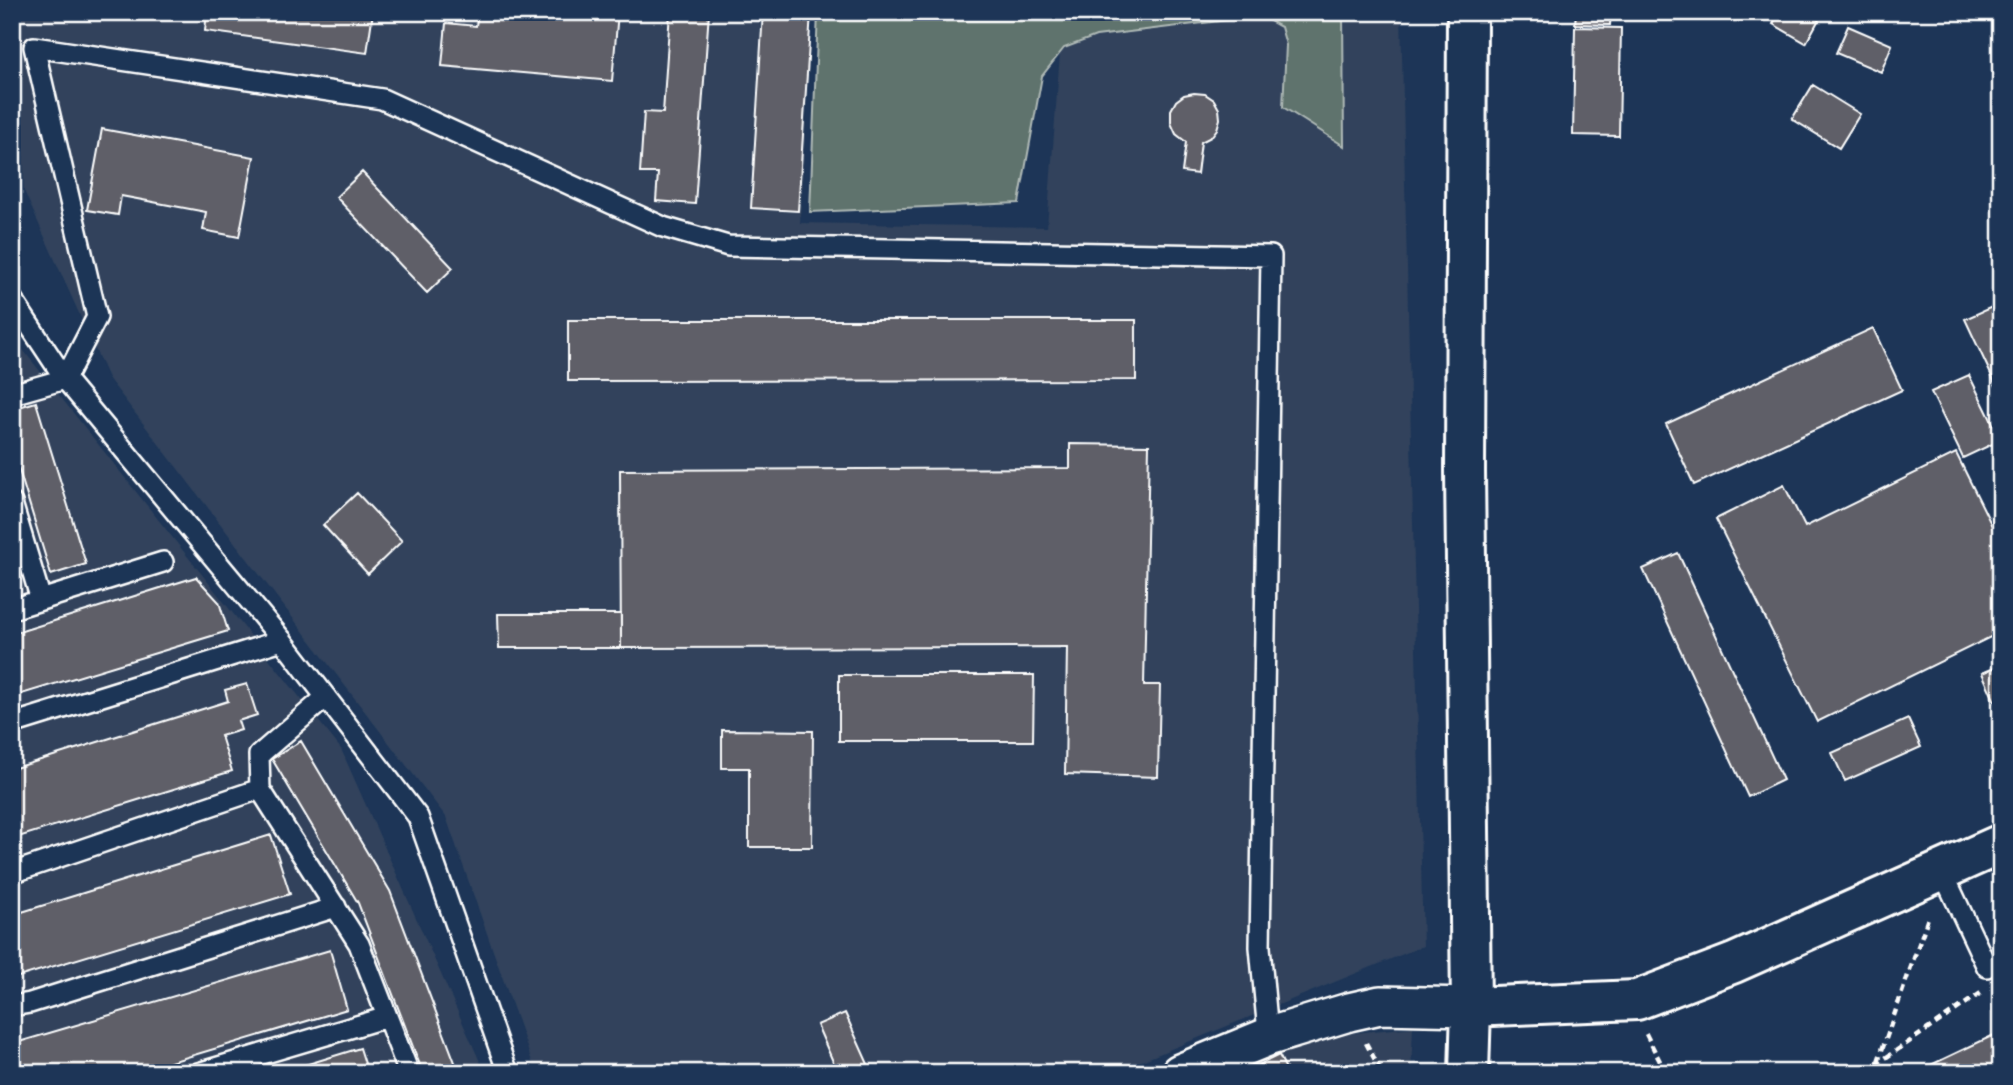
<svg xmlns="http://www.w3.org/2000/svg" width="2013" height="1085" viewBox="0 0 2013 1085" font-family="'Shantell Sans',sans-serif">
<rect width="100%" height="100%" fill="#1d3557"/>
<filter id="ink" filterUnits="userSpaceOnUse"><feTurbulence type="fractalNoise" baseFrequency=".0143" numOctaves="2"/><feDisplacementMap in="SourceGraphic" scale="14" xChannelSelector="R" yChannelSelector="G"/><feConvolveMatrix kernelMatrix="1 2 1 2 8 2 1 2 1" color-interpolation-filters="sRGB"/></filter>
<g filter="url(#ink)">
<path fill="#30425c" d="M 21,12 L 812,12 L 800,223 L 1047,227 L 1063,12 L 1401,12 L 1423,946 L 1132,1065 L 1135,1073 L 536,1073 L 446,817 L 108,378 L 24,191 Z
M 12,336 L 341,749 L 485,1073 L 12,1073 Z
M 1413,1027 L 1411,1073 L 1215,1073 L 1283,1040 Z"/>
<path fill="#5f736d" stroke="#afb9b6" stroke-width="2" d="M 818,12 L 1343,12 L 1344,146 L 1283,107 L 1286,45 L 1281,27 L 1261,16 L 1096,36 L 1064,48 L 1042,76 L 1019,203 L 810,212 Z"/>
<path fill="#5e5f68" stroke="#fff" stroke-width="2" d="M 12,12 L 15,12 L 16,83 L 12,83 Z
M 207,12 L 373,12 L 367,53 L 205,31 Z
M 478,12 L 618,12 L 612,81 L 442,66 L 446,23 L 476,26 Z
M 670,12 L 709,12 L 695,204 L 656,201 L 658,173 L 640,173 L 644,112 L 663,113 Z
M 763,12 L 811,12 L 798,211 L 751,208 Z
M 1576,12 L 1611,12 L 1610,25 L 1575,24 Z
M 1779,12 L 1823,12 L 1806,43 L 1773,24 Z
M 1848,26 L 1892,45 L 1881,72 L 1836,53 Z
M 1575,27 L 1621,28 L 1619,136 L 1573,135 Z
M 1813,85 L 1860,114 L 1839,148 L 1792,119 Z
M 1194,93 L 1205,94 L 1214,100 L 1219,109 L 1220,119 L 1217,129 L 1211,137 L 1201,142 L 1197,174 L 1182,172 L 1186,142 L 1176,134 L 1171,123 L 1171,110 L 1176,101 L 1184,95 Z
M 102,129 L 254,157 L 239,237 L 203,230 L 206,212 L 121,196 L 118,215 L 87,210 Z
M 362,172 L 453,268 L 427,293 L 336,197 Z
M 2001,303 L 2001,396 L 1965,319 Z
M 568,320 L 1136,320 L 1136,380 L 568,381 Z
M 1873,328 L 1902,390 L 1694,485 L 1666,424 Z
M 1969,375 L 2001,440 L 1963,458 L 1931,392 Z
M 36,402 L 86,564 L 51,575 L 12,447 L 12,409 Z
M 1070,444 L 1149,445 L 1144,685 L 1160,685 L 1158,777 L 1065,774 L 1067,647 L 621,648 L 620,470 L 1070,468 Z
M 1956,453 L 2001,544 L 2001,632 L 1817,722 L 1716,519 L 1784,485 L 1805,527 Z
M 357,493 L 402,541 L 368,574 L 323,525 Z
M 1678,553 L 1783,780 L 1748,797 L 1643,569 Z
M 196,577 L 219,602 L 228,631 L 12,697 L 12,634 Z
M 498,614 L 621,614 L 621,648 L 499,648 Z
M 2001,665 L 2001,702 L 1996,704 L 1982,673 Z
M 839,675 L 1034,675 L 1033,741 L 839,741 Z
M 247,684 L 257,715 L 238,721 L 241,730 L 221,736 L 232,771 L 12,839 L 12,769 L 228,701 L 225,690 Z
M 1908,719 L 1921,747 L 1845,781 L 1832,753 Z
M 722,730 L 813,731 L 812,847 L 749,847 L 749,768 L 722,768 Z
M 301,741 L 390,891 L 459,1073 L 423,1073 L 358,903 L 272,759 Z
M 271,835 L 290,894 L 12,979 L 12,915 Z
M 330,950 L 347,1009 L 134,1073 L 12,1073 L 12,1044 Z
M 845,1013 L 872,1073 L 838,1073 L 817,1025 Z
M 1998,1033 L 2001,1038 L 2001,1073 L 1914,1073 Z
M 360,1048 L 368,1073 L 279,1073 Z
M 1279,1055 L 1288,1073 L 1243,1073 Z"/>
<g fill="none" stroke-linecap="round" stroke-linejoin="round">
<defs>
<path id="lane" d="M 12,299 L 65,379 L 282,640 L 418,817 L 508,1073
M 12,394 L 65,379 L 97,317 L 34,47 L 382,99 L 663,227 L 728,246 L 1271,256 L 1260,947 L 1267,1022 L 1270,1036
M 12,503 L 41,600
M 12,609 L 163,562
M 12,724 L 282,640
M 260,789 L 359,944 L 409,1073
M 1942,871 L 1987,967
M 12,873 L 260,789 L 259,755 L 326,697
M 12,1006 L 30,1003 L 336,907
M 198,1073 L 387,1017"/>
<path id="street" d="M 1180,1073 L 1270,1036 L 1349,1012 L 1380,1005 L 1471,1007"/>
<path id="secondary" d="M 1467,12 L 1465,471 L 1471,1007 L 1469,1073
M 1471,1007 L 1637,1000 L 1734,963 L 2001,844"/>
</defs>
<use href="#lane" stroke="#fff" stroke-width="24"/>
<use href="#street" stroke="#fff" stroke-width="42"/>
<use href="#secondary" stroke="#fff" stroke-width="44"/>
<path stroke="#fff" stroke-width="4.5" stroke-dasharray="7 5" stroke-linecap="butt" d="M 1646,1034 L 1666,1073
M 1366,1043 L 1382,1073
M 1867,1073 L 1878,1063 L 1981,993
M 1874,1073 L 1929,915"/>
<use href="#lane" stroke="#1d3557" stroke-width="19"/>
<use href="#street" stroke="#1d3557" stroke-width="37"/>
<use href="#secondary" stroke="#1d3557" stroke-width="38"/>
</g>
</g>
<rect width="2013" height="1085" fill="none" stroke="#1d3557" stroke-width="42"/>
<rect x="21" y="21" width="1971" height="1043" fill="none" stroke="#fff" stroke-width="2.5" filter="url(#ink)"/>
</svg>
